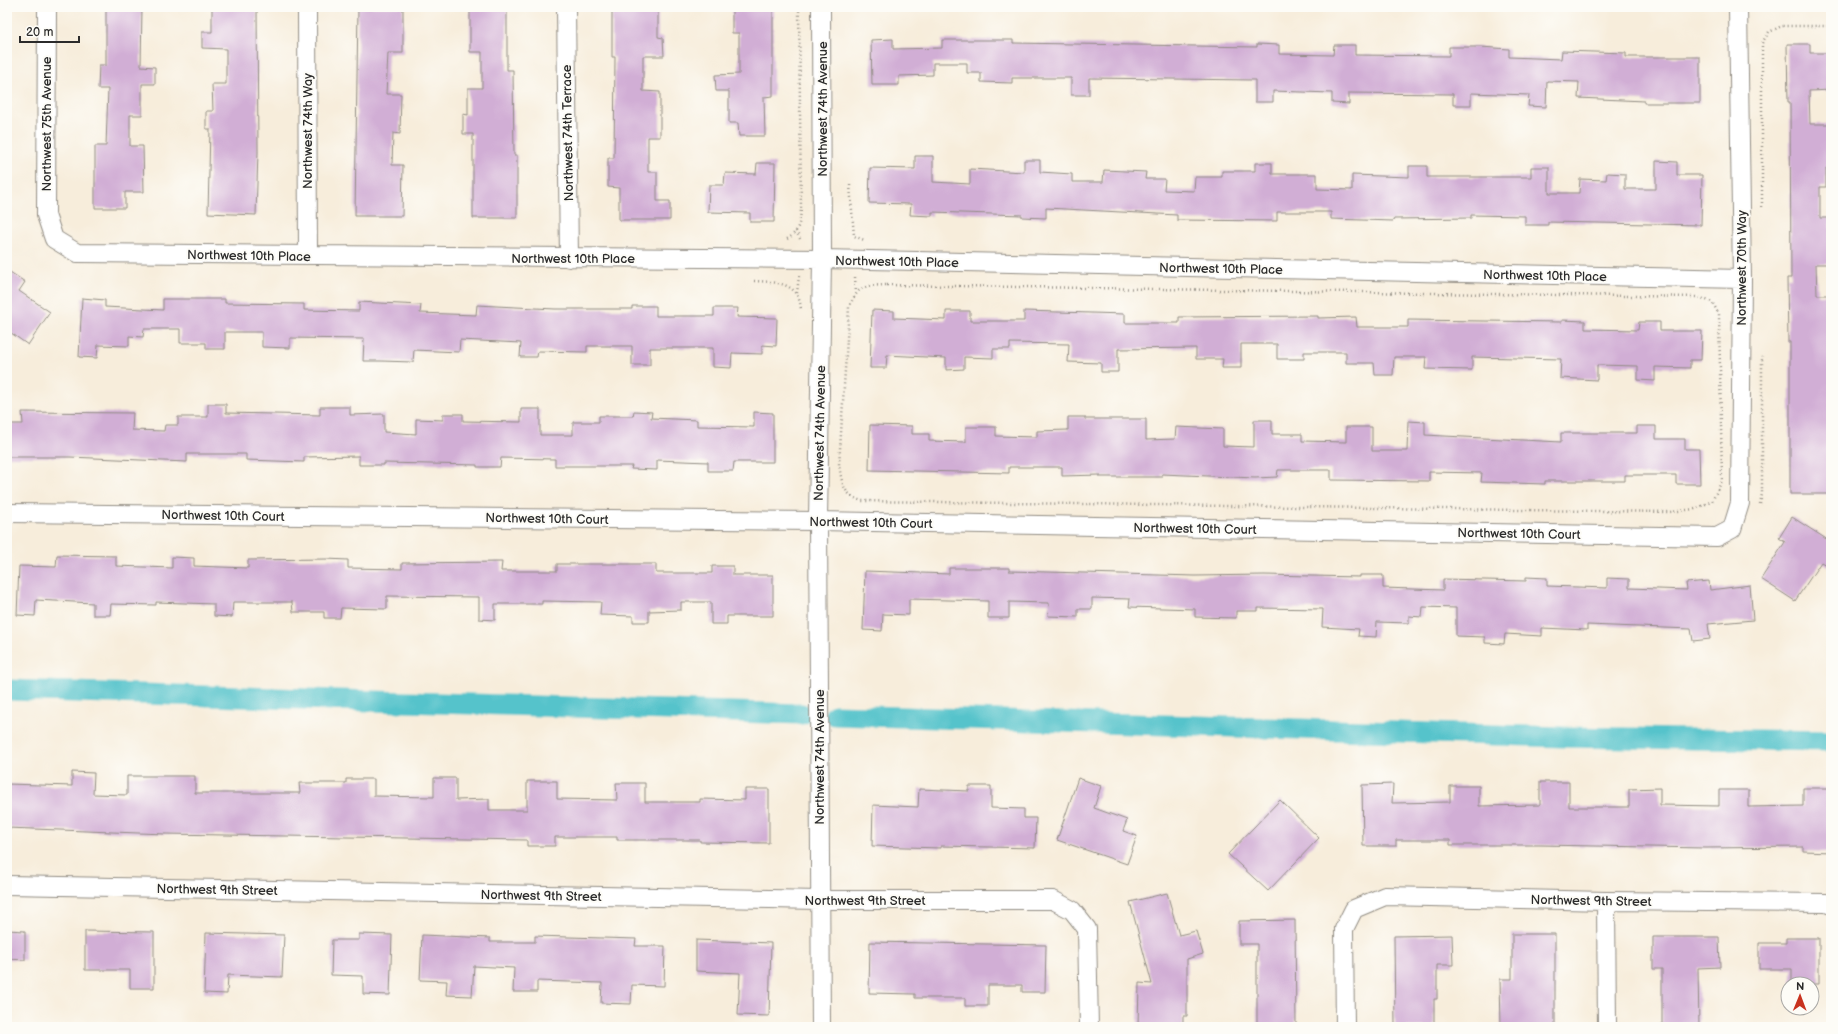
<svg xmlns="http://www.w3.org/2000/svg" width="1838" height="1034" viewBox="0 0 1838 1034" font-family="'Balsamiq Sans',sans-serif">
<rect width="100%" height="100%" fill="#fdfcf7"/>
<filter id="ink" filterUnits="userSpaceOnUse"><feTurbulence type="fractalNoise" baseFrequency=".025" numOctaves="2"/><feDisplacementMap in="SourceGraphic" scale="8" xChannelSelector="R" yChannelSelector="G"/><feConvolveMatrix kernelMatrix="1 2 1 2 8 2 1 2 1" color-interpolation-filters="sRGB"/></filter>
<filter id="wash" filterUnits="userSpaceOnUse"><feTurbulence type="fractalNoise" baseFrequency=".012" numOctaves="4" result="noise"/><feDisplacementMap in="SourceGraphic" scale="16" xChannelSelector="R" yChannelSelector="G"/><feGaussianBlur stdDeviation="0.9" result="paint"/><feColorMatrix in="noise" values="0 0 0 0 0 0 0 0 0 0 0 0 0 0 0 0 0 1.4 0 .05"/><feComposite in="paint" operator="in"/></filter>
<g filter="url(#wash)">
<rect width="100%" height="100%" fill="#f7eddb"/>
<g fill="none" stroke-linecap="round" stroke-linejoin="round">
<path stroke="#55c3cb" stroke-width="21" d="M 7,690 L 802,714
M 835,715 L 1563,737 L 1831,741"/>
</g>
<g id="blocks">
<path fill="#d1aed5" d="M 106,7 L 142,7 L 141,66 L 155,67 L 155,84 L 142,84 L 142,115 L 130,115 L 130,146 L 143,146 L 144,192 L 125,192 L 125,208 L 95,208 L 95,146 L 106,146 L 108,89 L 98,89 L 99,65 L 106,65 Z
M 212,7 L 257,7 L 258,152 L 256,215 L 208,213 L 210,129 L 206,129 L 206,111 L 213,111 L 212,84 L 226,84 L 226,49 L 202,48 L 202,32 L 212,32 Z
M 358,7 L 403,7 L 403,53 L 388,53 L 386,94 L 401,94 L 400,134 L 393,133 L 392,165 L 403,165 L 402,216 L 355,216 Z
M 470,7 L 507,7 L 507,70 L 513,70 L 514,155 L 517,155 L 517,218 L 473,218 L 473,134 L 463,134 L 463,114 L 468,115 L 468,88 L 482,88 L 482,52 L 470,52 Z
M 612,7 L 649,7 L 649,11 L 658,11 L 658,37 L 663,38 L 664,56 L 643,56 L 643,91 L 660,92 L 660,137 L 648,137 L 648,172 L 657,172 L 657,201 L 670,201 L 670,220 L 619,220 L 619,188 L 608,187 L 608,158 L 614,158 L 615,57 L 612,57 Z
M 732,7 L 773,7 L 773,96 L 764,97 L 765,136 L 739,136 L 738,123 L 729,123 L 729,91 L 716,91 L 715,75 L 739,74 L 739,33 L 732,33 Z
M 893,39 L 893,49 L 942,48 L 942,40 L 1013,40 L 1013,43 L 1257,47 L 1257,44 L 1279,45 L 1279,54 L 1333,55 L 1334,45 L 1355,45 L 1355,55 L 1449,56 L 1449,47 L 1481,47 L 1509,49 L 1509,57 L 1561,59 L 1562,51 L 1626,53 L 1626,57 L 1700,57 L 1700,103 L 1644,103 L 1644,101 L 1578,98 L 1579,82 L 1547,81 L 1546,107 L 1528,106 L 1529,95 L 1471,93 L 1471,105 L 1453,105 L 1453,94 L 1349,93 L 1349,104 L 1332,103 L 1332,93 L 1273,91 L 1273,102 L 1255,102 L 1255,80 L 1089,78 L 1089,95 L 1071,95 L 1071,78 L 1012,78 L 1012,83 L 981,82 L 981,73 L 967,73 L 967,63 L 933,63 L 933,75 L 899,76 L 899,85 L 872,85 L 871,40 Z
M 1787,44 L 1810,44 L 1810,53 L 1831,53 L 1831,90 L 1809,91 L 1810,124 L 1831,124 L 1831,168 L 1826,168 L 1826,187 L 1820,187 L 1820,218 L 1831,218 L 1831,264 L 1816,264 L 1817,295 L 1830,295 L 1831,494 L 1790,494 L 1790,342 L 1788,342 L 1787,278 L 1791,278 L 1790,102 L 1788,102 Z
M 915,156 L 933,156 L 933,182 L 970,184 L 970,169 L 1024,172 L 1024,160 L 1040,160 L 1040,172 L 1072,174 L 1072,182 L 1103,182 L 1104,170 L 1146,172 L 1145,179 L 1165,179 L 1164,190 L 1194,191 L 1195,177 L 1222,177 L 1222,171 L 1255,171 L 1255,163 L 1272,163 L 1272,174 L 1317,174 L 1317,189 L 1352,190 L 1352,175 L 1409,177 L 1409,166 L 1427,166 L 1427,177 L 1531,177 L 1531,167 L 1549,167 L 1549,193 L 1579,193 L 1580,179 L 1606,180 L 1607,173 L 1625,174 L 1625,189 L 1656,189 L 1656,161 L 1677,162 L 1677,175 L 1702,175 L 1701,225 L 1548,222 L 1548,225 L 1525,225 L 1525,216 L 1471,215 L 1471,218 L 1394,219 L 1393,221 L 1331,219 L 1331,212 L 1277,212 L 1277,221 L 1177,220 L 1177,215 L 1046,208 L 1046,218 L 1022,217 L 1022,215 L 932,212 L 932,216 L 910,215 L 911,204 L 869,203 L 870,168 L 915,169 Z
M 757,163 L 775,163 L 774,222 L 750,222 L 750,213 L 708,212 L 709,185 L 724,185 L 725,173 L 756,174 Z
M 7,270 L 25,282 L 19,291 L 50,312 L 28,345 L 7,330 Z
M 82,298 L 105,300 L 105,307 L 163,310 L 163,299 L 225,299 L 225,303 L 304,304 L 304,310 L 359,311 L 359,302 L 421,305 L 420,313 L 476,315 L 477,305 L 555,309 L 632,309 L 632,306 L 656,306 L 656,316 L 714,316 L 714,308 L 738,308 L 737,317 L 777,318 L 776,346 L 762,345 L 762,354 L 732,353 L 731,368 L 713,367 L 713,348 L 650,348 L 650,365 L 632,365 L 632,346 L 587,346 L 587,352 L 538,351 L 537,357 L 520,357 L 521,343 L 460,340 L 459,352 L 414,350 L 413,362 L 381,361 L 363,361 L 364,339 L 290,338 L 290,348 L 262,347 L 262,332 L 225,332 L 225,349 L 206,349 L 206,343 L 180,343 L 180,329 L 144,329 L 143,337 L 129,336 L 129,346 L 98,345 L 97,358 L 79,357 Z
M 872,310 L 894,311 L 894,318 L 946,320 L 946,311 L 970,311 L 970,321 L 1024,321 L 1024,311 L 1125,314 L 1125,323 L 1179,323 L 1179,317 L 1318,316 L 1318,318 L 1356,317 L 1357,327 L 1408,327 L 1408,320 L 1562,322 L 1562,320 L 1585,321 L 1585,329 L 1638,330 L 1639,322 L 1660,322 L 1660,331 L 1702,331 L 1701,360 L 1690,360 L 1690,368 L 1655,367 L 1655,381 L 1638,380 L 1638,366 L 1597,365 L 1597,380 L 1560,378 L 1561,359 L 1472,357 L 1472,370 L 1425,369 L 1426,357 L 1394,357 L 1393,375 L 1375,375 L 1374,363 L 1346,363 L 1346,352 L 1304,352 L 1304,359 L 1277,359 L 1277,344 L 1241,344 L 1241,368 L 1222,368 L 1223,359 L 1196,359 L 1196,348 L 1118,349 L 1118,372 L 1101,372 L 1101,363 L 1068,362 L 1069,344 L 1010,343 L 1010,349 L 993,349 L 993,358 L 964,357 L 964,369 L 946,370 L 946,358 L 887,355 L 886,368 L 870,368 Z
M 208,404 L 226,404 L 226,413 L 320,415 L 320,407 L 350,407 L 350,415 L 384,414 L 384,432 L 416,434 L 416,419 L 443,420 L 443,414 L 463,414 L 463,421 L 521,422 L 521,409 L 540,409 L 540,435 L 573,435 L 573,422 L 599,422 L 599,416 L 633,416 L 634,411 L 652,412 L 651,418 L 697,420 L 697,426 L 754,427 L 754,412 L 773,413 L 773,462 L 734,462 L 733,471 L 708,471 L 708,462 L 657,460 L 657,470 L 631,469 L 632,466 L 555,466 L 555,459 L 501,458 L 500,467 L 477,467 L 477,465 L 384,463 L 384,465 L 359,465 L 359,456 L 304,457 L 304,462 L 246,460 L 246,454 L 187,454 L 187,462 L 70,457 L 7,457 L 7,424 L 23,424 L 22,412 L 133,413 L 132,430 L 164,431 L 165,425 L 178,425 L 178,417 L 208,417 Z
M 1068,417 L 1085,417 L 1085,419 L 1146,419 L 1146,440 L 1175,439 L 1176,427 L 1223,429 L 1223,446 L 1254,447 L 1254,420 L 1272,420 L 1272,434 L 1302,434 L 1302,441 L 1346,442 L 1346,427 L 1372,427 L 1372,451 L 1407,451 L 1408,421 L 1425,422 L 1425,435 L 1561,442 L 1561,433 L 1637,433 L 1637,426 L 1656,426 L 1656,439 L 1685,439 L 1685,449 L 1699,449 L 1700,484 L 1676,484 L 1676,475 L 1625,475 L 1625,481 L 1545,481 L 1545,484 L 1481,482 L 1482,473 L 1429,472 L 1429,481 L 1331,480 L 1331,470 L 1278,470 L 1277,477 L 1255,478 L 1162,474 L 1162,477 L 1100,477 L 1100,475 L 1062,476 L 1062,467 L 1009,467 L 1009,473 L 869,470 L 870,425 L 912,426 L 912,434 L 929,434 L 929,441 L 966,442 L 966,427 L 996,427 L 996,436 L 1037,437 L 1037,431 L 1068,430 Z
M 1792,517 L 1831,542 L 1831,568 L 1821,562 L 1795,601 L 1761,579 L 1785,542 L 1779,538 Z
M 57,555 L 116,556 L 116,566 L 172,568 L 172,557 L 194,558 L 194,566 L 248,568 L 248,560 L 326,559 L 348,560 L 348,568 L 402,569 L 402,563 L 502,562 L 501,571 L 557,571 L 557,564 L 656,564 L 656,573 L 712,573 L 712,566 L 733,566 L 733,575 L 773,575 L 773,616 L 727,616 L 727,624 L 711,624 L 711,602 L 681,602 L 681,610 L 649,611 L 649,622 L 633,622 L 633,616 L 600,615 L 601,602 L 542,601 L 542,604 L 495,604 L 495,620 L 479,619 L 479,597 L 387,596 L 387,609 L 341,608 L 340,618 L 324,618 L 324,612 L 293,612 L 292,602 L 233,602 L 232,617 L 214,616 L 214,604 L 156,602 L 156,605 L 111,604 L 110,615 L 93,615 L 93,603 L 36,600 L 35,616 L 17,615 L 19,566 L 56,567 Z
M 949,568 L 1009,568 L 1009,571 L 1195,576 L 1264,575 L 1360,577 L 1360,575 L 1383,575 L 1383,588 L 1443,590 L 1443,579 L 1526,581 L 1526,577 L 1547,578 L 1547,586 L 1607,588 L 1607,578 L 1629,579 L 1629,588 L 1687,590 L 1686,583 L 1709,581 L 1710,590 L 1750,585 L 1753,620 L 1708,624 L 1710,639 L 1693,641 L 1691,629 L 1587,625 L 1587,630 L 1542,628 L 1542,636 L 1505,634 L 1504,644 L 1485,643 L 1485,637 L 1456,636 L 1456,608 L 1423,607 L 1422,617 L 1409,616 L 1409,623 L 1377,622 L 1376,637 L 1358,636 L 1359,629 L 1322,627 L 1323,609 L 1258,608 L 1258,611 L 1236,611 L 1236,618 L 1195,617 L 1195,609 L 1129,607 L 1130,599 L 1092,598 L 1092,609 L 1078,609 L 1078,617 L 1048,616 L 1049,603 L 1009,602 L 1009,618 L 988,618 L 988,601 L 909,599 L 909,615 L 883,614 L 882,631 L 863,630 L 865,571 L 949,574 Z
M 72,772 L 94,773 L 93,794 L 127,795 L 127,776 L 195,776 L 195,793 L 300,793 L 299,783 L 346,783 L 346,779 L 374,779 L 374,796 L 434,797 L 434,778 L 456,778 L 456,800 L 489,799 L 489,810 L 527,810 L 527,781 L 557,781 L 557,799 L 617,800 L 616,783 L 645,783 L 645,802 L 700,802 L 700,799 L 745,800 L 745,789 L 769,789 L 769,843 L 700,842 L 700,840 L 617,840 L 617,837 L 555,837 L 555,846 L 527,846 L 527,840 L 165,834 L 7,828 L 7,784 L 72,786 Z
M 1078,778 L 1101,786 L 1094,808 L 1127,820 L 1123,831 L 1137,836 L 1127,864 L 1057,840 Z
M 1540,782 L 1569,782 L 1569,807 L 1629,807 L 1629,789 L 1660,788 L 1660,805 L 1719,806 L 1719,790 L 1749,790 L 1749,807 L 1803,806 L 1803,788 L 1831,788 L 1831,852 L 1803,851 L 1803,847 L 1705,848 L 1540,845 L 1450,845 L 1450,840 L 1396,840 L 1396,846 L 1363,846 L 1362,785 L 1393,784 L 1392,803 L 1450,802 L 1450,786 L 1479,786 L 1479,806 L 1540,805 Z
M 969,786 L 991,786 L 991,808 L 1024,809 L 1024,818 L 1036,818 L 1035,848 L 941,846 L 941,848 L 872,846 L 873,805 L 918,807 L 919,789 L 969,791 Z
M 1280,800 L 1319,838 L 1268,891 L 1228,854 Z
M 1167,893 L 1179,935 L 1196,931 L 1203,954 L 1187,959 L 1187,1016 L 1183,1016 L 1183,1027 L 1138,1027 L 1139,983 L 1152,984 L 1130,902 Z
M 1295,920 L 1296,1027 L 1257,1027 L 1257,944 L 1239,944 L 1239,921 Z
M 7,930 L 25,931 L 25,960 L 7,959 Z
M 85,931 L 154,932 L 154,988 L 130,988 L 130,970 L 85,970 Z
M 206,933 L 284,935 L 282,977 L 228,975 L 227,994 L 204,993 Z
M 359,934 L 392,935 L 390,995 L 363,994 L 363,976 L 331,975 L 332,940 L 359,940 Z
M 1512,934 L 1555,934 L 1555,1027 L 1501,1027 L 1500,979 L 1512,979 Z
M 422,935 L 490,938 L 490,942 L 535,942 L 535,936 L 636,939 L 635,946 L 665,946 L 664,986 L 632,985 L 631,1004 L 601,1003 L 602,983 L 537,981 L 537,992 L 513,992 L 514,968 L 474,966 L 472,996 L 446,995 L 447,981 L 420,980 Z
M 1452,935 L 1453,965 L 1437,965 L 1437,999 L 1434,999 L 1434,1027 L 1395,1027 L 1394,936 Z
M 1653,937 L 1719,937 L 1720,967 L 1698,968 L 1699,1027 L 1662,1027 L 1662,969 L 1653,969 Z
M 1786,938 L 1819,938 L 1819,984 L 1792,984 L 1792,969 L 1759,969 L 1759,943 L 1786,943 Z
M 696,940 L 771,943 L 769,1016 L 738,1015 L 740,973 L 696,971 Z
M 870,942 L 1046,945 L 1045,992 L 1022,992 L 1022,985 L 988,985 L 988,1006 L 965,1006 L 965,998 L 915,998 L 915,994 L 869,993 Z"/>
</g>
</g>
<g filter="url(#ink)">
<use href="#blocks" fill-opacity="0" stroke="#918c83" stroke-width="1"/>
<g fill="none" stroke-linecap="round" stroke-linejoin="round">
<defs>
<path id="minor" d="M 47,7 L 46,215 L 54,239 L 77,253 L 822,259 L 1742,279
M 307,7 L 308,255
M 566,7 L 569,258
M 821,7 L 822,259 L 818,521 L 821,1027
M 7,513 L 818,521 L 1717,537 L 1732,529 L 1740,503 L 1742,279 L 1738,7
M 7,885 L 819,900 L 1053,900 L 1072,910 L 1087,929 L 1089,1027
M 1606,901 L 1607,1027
M 1345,1027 L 1344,929 L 1354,909 L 1385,896 L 1606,901 L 1826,903 L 1831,905"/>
</defs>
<use href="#minor" stroke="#918c83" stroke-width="20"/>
<path stroke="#918c83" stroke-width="2.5" stroke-dasharray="1 3" stroke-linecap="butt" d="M 850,185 L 854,236 L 864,240
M 1762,207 L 1762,43 L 1769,32 L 1782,26 L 1831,26
M 796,231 L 801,241
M 787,239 C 799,232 800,222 801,209 L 799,7
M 855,277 L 856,293
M 754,281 C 777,282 800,282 801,311
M 887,285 L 1698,297 L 1712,302 L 1719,314 L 1722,481 L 1712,501 L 1695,509 L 1670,512 L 862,501 C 843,495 842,483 839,465 L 849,307 C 859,285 863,286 887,285 Z
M 797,293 L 799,276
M 1760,504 L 1762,494 L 1762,356"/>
<use href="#minor" stroke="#fff" stroke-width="18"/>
</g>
</g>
<g text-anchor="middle" stroke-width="4" stroke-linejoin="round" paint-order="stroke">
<g font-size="13" fill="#2b2b2b" stroke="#fdfcf7">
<text transform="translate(822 109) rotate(-90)" y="5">Northwest 74th Avenue</text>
<text transform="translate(46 124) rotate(-90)" y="5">Northwest 75th Avenue</text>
<text transform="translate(307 131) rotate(-90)" y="5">Northwest 74th Way</text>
<text transform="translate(567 133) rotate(-91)" y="5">Northwest 74th Terrace</text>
<text transform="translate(249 255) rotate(1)" y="5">Northwest 10th Place</text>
<text x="573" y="263">Northwest 10th Place</text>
<text transform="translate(897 261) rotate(1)" y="5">Northwest 10th Place</text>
<text transform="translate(1221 268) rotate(1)" y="5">Northwest 10th Place</text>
<text transform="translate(1741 268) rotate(-90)" y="5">Northwest 70th Way</text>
<text transform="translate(1545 275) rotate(1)" y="5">Northwest 10th Place</text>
<text transform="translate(819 433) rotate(-89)" y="5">Northwest 74th Avenue</text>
<text transform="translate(223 515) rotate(1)" y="5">Northwest 10th Court</text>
<text transform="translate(547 518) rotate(1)" y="5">Northwest 10th Court</text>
<text transform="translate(871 522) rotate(1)" y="5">Northwest 10th Court</text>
<text transform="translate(1195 528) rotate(1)" y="5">Northwest 10th Court</text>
<text transform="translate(1519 533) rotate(1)" y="5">Northwest 10th Court</text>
<text transform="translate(819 757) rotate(-90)" y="5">Northwest 74th Avenue</text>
<text transform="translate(217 889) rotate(1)" y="5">Northwest 9th Street</text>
<text transform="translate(541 895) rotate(1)" y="5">Northwest 9th Street</text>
<text x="865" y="905">Northwest 9th Street</text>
<text transform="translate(1591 900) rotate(1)" y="5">Northwest 9th Street</text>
</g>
</g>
<rect width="1838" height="1034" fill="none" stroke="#fdfcf7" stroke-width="24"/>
<g transform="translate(1800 996) rotate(1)"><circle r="19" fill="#fdfcf7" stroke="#a9a8a5"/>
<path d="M0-3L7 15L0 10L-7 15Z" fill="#c8321e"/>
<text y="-6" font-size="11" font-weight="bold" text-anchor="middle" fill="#2b2b2b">N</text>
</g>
<path d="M20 36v6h59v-6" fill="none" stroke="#2b2b2b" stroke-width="2"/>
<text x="26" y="36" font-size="12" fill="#2b2b2b" stroke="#fdfcf7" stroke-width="3" paint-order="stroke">20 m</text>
</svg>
